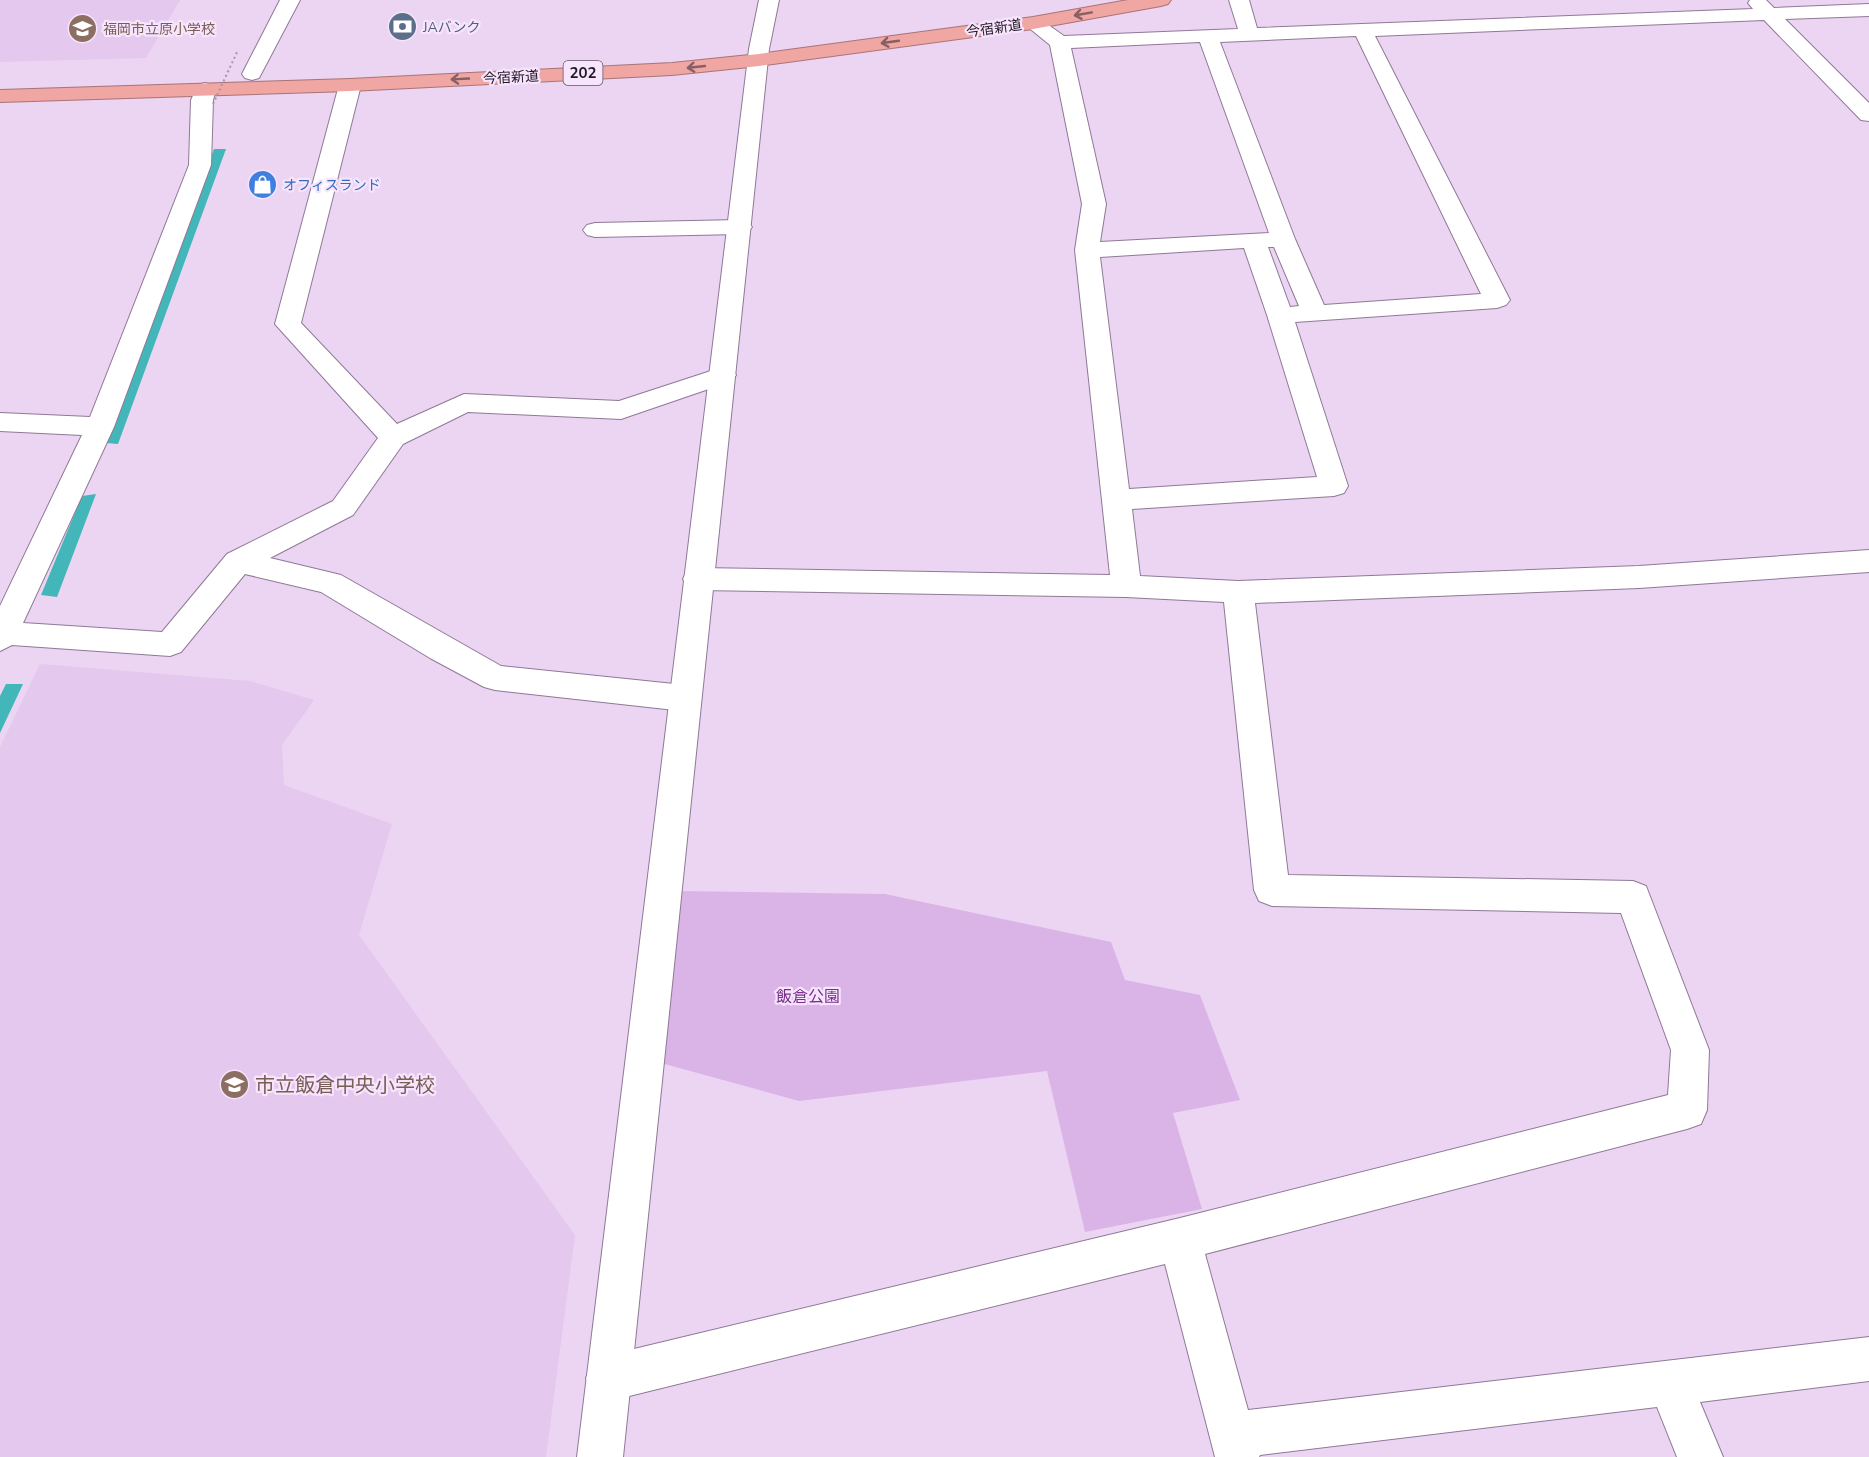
<svg xmlns="http://www.w3.org/2000/svg" width="1869" height="1457" viewBox="0 0 1869 1457" font-family="'Nunito Sans','Noto Sans JP',sans-serif">
<rect width="100%" height="100%" fill="#ecd4f3"/>
<path fill="#e5c8ed" d="M 0,0 L 180,0 L 146,58 L 0,62 Z
M 40,664 L 250,681 L 314,700 L 282,745 L 284,785 L 392,824 L 359,935 L 575,1235 L 546,1457 L 0,1457 L 0,747 Z"/>
<path fill="#dab4e6" d="M 679,891 L 885,894 L 1111,942 L 1125,980 L 1200,995 L 1240,1100 L 1173,1113 L 1202,1209 L 1085,1232 L 1047,1071 L 799,1101 L 661,1063 Z"/>
<path fill="#42b6b8" d="M 214,149 L 226,149 L 118,444 L 106,443 Z
M 96,494 L 57,597 L 41,595 L 82,496 Z
M 6,684 L 23,684 L 0,733 L 0,696 Z"/>
<g fill="none" stroke-linecap="round" stroke-linejoin="round">
<defs>
<path id="street" d="M 280,0 L 300,0 L 259,78 L 252,80 L 245,78 L 242,74 Z
M 1229,0 L 1249,0 L 1257,28 L 1753,9 L 1748,3 L 1750,0 L 1766,0 L 1774,8 L 1869,4 L 1869,16 L 1785,19 L 1869,103 L 1869,121 L 1861,120 L 1764,20 L 1375,36 L 1510,300 L 1506,305 L 1497,308 L 1295,322 L 1348,486 L 1344,493 L 1334,496 L 1132,509 L 1140,576 L 1238,581 L 1639,566 L 1869,550 L 1869,572 L 1639,588 L 1255,603 L 1288,875 L 1633,881 L 1646,886 L 1709,1050 L 1707,1110 L 1701,1124 L 1687,1129 L 1205,1254 L 1248,1410 L 1869,1337 L 1869,1381 L 1700,1402 L 1723,1457 L 1677,1457 L 1657,1407 L 1260,1455 L 1259,1457 L 1215,1457 L 1165,1264 L 609,1401 L 593,1394 L 586,1378 L 593,1362 L 609,1355 L 1180,1218 L 1668,1095 L 1671,1050 L 1621,913 L 1272,906 L 1259,901 L 1254,890 L 1224,602 L 1126,597 L 698,590 L 687,587 L 683,579 L 687,571 L 698,568 L 1110,575 L 1075,250 L 1082,204 L 1050,45 L 1023,23 L 1026,19 L 1040,19 L 1064,36 L 1238,29 ZM 1356,36 L 1481,294 L 1324,305 L 1295,239 L 1220,42 ZM 1200,42 L 1269,233 L 1100,242 L 1106,204 L 1071,48 ZM 1268,247 L 1274,247 L 1299,306 L 1290,307 ZM 1244,248 L 1267,315 L 1317,477 L 1129,489 L 1100,257 Z
M 350,79 L 357,81 L 361,85 L 301,323 L 397,424 L 464,394 L 619,401 L 723,367 L 732,369 L 736,375 L 732,381 L 621,419 L 468,412 L 403,444 L 353,515 L 270,558 L 341,575 L 501,666 L 684,685 L 695,689 L 700,698 L 695,707 L 684,711 L 495,690 L 484,687 L 430,658 L 321,592 L 245,574 L 181,652 L 170,656 L 12,645 L 0,651 L 0,606 L 82,435 L 0,431 L 0,413 L 90,417 L 189,165 L 191,100 L 198,85 L 205,83 L 212,85 L 216,89 L 213,100 L 211,165 L 114,427 L 23,623 L 162,632 L 227,554 L 333,501 L 378,438 L 275,324 L 339,85 L 343,81 Z
M 740,220 L 748,222 L 752,227 L 748,232 L 740,234 L 595,237 L 587,235 L 583,230 L 587,225 L 595,223 Z"/>
<path id="secondary" d="M 759,0 L 779,0 L 769,49 L 623,1457 L 577,1457 L 749,49 Z"/>
<path id="highway" d="M 1128,0 L 1171,0 L 1168,4 L 1161,6 L 1033,29 L 759,66 L 672,75 L 350,91 L 0,102 L 0,90 L 350,79 L 672,63 L 759,54 L 1033,17 Z"/>
</defs>
<use href="#street" stroke="#8f7996" stroke-width="2"/>
<use href="#secondary" stroke="#8f7996" stroke-width="2"/>
<use href="#highway" stroke="#a87476" stroke-width="2"/>
<use href="#street" fill="#fff" fill-rule="evenodd"/>
<use href="#secondary" fill="#fff" fill-rule="evenodd"/>
<use href="#highway" fill="#f0a6a3" fill-rule="evenodd"/>
<path stroke="#a592aa" stroke-width="2" stroke-dasharray="2 3" stroke-linecap="butt" d="M 213,104 L 238,50"/>
</g>
<defs><path id="oneway-shaft" d="M-6 0H5M1.5-3L5.5 0L1.5 3" fill="none" stroke-width="1.6" stroke-linecap="round" stroke-linejoin="round" transform="scale(1.5)"/></defs>
<g stroke="#885f63">
<use href="#oneway-shaft" transform="translate(1083 14) rotate(170)"/>
<use href="#oneway-shaft" transform="translate(890 42) rotate(172)"/>
<use href="#oneway-shaft" transform="translate(696 67) rotate(174)"/>
<use href="#oneway-shaft" transform="translate(460 79) rotate(177)"/>
</g>
<defs>
<symbol id="bank-disc" viewBox="-11 -11 22 22"><circle r="9.5" fill="#5c6f8a" stroke="#f7e4fd"/><path d="M-6-4H6V4H-6ZM0-2.3a2.3 2.3 0 1 0 0 4.6a2.3 2.3 0 1 0 0-4.6Z" fill="#fff"/></symbol>
<symbol id="school-disc" viewBox="-11 -11 22 22"><circle r="9.5" fill="#8d6e63" stroke="#f7e4fd"/><path d="M0-5L7-2L0 1L-7-2ZM-4 1L0 2.5L4 1V4Q0 6-4 4Z" fill="#fff"/></symbol>
<symbol id="shop-disc" viewBox="-11 -11 22 22"><circle r="9.5" fill="#3f7fe0" stroke="#f7e4fd"/><path d="M-5-2.5h2.3a2.7 3.5 0 0 1 5.4 0H5L5.5 6h-11ZM-1.5-2.5h3a1.5 2.3 0 0 0-3 0Z" fill="#fff"/></symbol>
</defs>
<g fill-rule="evenodd">
<use href="#bank-disc" x="386" y="10" width="33" height="33"/>
<use href="#school-disc" x="66" y="12" width="33" height="33"/>
<use href="#shop-disc" x="246" y="168" width="33" height="33"/>
<use href="#school-disc" x="218" y="1068" width="33" height="33"/>
</g>
<g text-anchor="middle" stroke-width="4.5" stroke-linejoin="round" paint-order="stroke">
<g font-size="14" fill="#4e5e75" stroke="#f7e4fd" text-anchor="start">
<text x="423" y="32">JAバンク</text>
</g>
<g font-size="14" fill="#211823" stroke="#f7e4fd">
<text transform="translate(994 28) rotate(-8)" y="5">今宿新道</text>
<text transform="translate(511 77) rotate(-3)" y="5">今宿新道</text>
</g>
<g font-size="14" fill="#785e54" stroke="#f7e4fd" text-anchor="start">
<text x="103" y="34">福岡市立原小学校</text>
</g>
<g font-size="14" fill="#366cbe" stroke="#f7e4fd" text-anchor="start">
<text x="283" y="190">オフィスランド</text>
</g>
<rect fill="#f7e4fd" stroke="#615564" stroke-width="1.5" x="563.5" y="61" width="39" height="24" rx="4.5"/>
<g font-size="15" font-weight="bold" fill="#211823">
<text x="583" y="78">202</text>
</g>
<g font-size="16" fill="#772f8b" stroke="#f7e4fd">
<text x="808" y="1002">飯倉公園</text>
</g>
<g font-size="20" fill="#785e54" stroke="#f7e4fd" text-anchor="start">
<text x="255" y="1092">市立飯倉中央小学校</text>
</g>
</g>
</svg>
